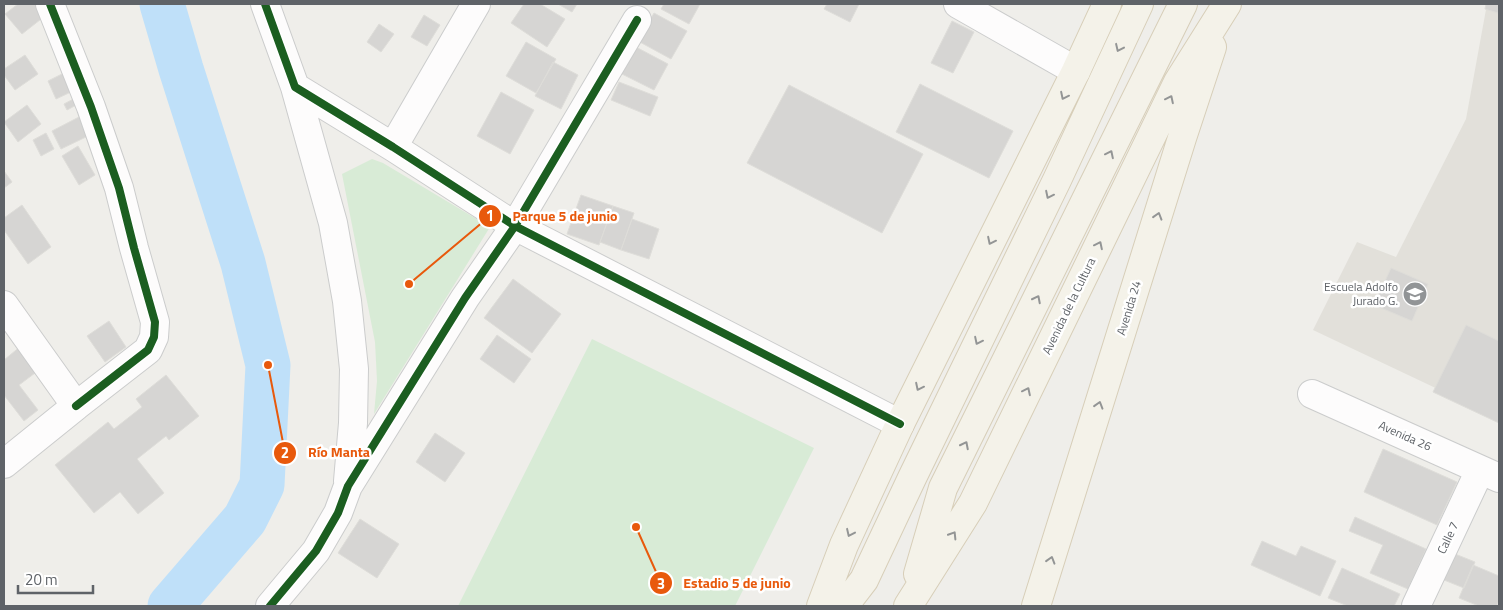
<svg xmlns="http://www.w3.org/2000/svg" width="1503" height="610" viewBox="0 0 1503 610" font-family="'Titillium Web',sans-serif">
<rect width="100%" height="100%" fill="#efeeea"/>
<path fill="#e2e0da" d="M 1487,4 L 1499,4 L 1499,418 L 1313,330 L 1357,242 L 1396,257 L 1466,119 Z"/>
<path fill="#d8ebd6" d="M 372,159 L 383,163 L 490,227 L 374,414 L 377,381 L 375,342 L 342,174 Z
M 592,339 L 814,448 L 735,606 L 458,606 Z"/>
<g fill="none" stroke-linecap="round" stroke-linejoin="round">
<path stroke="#bfe0f9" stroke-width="45" d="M 162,4 L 181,69 L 243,263 L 268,365 L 262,485 L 245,519 L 170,606"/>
</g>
<path fill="#d6d5d3" stroke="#deddd9" d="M 18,4 L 43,4 L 50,12 L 22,34 L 5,14 Z
M 524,4 L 540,4 L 565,19 L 547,47 L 511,23 Z
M 558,4 L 577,4 L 572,12 Z
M 664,4 L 700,4 L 689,24 L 661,9 Z
M 827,4 L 859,4 L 850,22 L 824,9 Z
M 1486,4 L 1499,4 L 1498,13 L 1485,9 Z
M 654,13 L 687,31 L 671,59 L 638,41 Z
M 424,15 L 440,25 L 427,46 L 411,37 Z
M 952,21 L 974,32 L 953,73 L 931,63 Z
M 379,24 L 394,34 L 381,52 L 367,42 Z
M 526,42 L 556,59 L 536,93 L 506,76 Z
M 634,46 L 668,64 L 654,90 L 620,73 Z
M 25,55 L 38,74 L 15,90 L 4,75 L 4,69 Z
M 553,62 L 578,75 L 561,109 L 535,96 Z
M 64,73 L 73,91 L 56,99 L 48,81 Z
M 619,82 L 658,97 L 650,116 L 611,100 Z
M 920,84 L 1013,131 L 989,178 L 896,132 Z
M 789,85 L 923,154 L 882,233 L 747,163 Z
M 501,92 L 534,110 L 510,154 L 477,136 Z
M 79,96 L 82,102 L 67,110 L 64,104 Z
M 27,105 L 41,124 L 18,142 L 4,122 Z
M 79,117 L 88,136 L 61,149 L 52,131 Z
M 46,133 L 54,149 L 41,156 L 33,140 Z
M 78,146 L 95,175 L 79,185 L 62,156 Z
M 4,171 L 12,182 L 4,188 Z
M 581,195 L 613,206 L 599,245 L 567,234 Z
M 22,205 L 51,247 L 28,264 L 4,230 L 4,218 Z
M 613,206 L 634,213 L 621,250 L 600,242 Z
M 632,219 L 659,229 L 649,259 L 621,250 Z
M 1391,268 L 1428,284 L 1412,321 L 1374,305 Z
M 513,279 L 561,314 L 532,353 L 484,318 Z
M 109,321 L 126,347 L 105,362 L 87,336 Z
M 1466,325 L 1499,341 L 1499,423 L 1433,392 Z
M 497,335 L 531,359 L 514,383 L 480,359 Z
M 21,346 L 39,370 L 19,385 L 38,410 L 24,421 L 4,395 L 4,360 Z
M 166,375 L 199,416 L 169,440 L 166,436 L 137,459 L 164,493 L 138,514 L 120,492 L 94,513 L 55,465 L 108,422 L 114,429 L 142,407 L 136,399 Z
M 435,433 L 465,453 L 445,482 L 416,462 Z
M 1383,449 L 1457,482 L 1437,525 L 1364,492 Z
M 1355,517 L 1426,549 L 1408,589 L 1370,573 L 1383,545 L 1349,531 Z
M 360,519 L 399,544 L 377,578 L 338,553 Z
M 1262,541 L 1296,556 L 1301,546 L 1336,561 L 1320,596 L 1251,565 Z
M 1455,554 L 1475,562 L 1464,588 L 1444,580 Z
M 1473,565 L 1499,576 L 1499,600 L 1497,606 L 1479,606 L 1459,598 Z
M 1342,568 L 1400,594 L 1394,606 L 1348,606 L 1328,598 Z"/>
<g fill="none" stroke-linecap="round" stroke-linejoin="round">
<defs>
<path id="minor" d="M 50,4 L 91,107 L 119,188 L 134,248 L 155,322 L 154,337 L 148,350 L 76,406
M 265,4 L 295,87 L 393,147 L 515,226 L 900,424
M 958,4 L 1076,71
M 295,87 L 333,223 L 347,301 L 354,369 L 353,423 L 348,481
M 393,147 L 476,4
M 4,305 L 76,406 L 4,464
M 1312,394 L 1499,478
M 270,606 L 316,551 L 338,513 L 348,486 L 465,298 L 515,226 L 637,20
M 1416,606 L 1480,470"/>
<path id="major" d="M 918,574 L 943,488 L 1183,4
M 821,606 L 844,545 L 900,424 L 1076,71 L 1107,4
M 844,606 L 864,580 L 912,478 L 1057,180 L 1139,4
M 908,606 L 973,503 L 1178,82 L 1227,4
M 1036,606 L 1182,138 L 1212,47"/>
</defs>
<use href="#minor" stroke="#cbcccc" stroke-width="30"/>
<use href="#major" stroke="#d7ceb8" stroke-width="30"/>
<use href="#minor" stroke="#fdfcfc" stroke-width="28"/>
<use href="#major" stroke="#f4f2e9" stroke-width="28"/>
<defs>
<path id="cycleway" d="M 50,4 L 91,107 L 119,188 L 134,248 L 155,322 L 154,337 L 148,350 L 76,406
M 265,4 L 295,87 L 393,147 L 515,226 L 900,424
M 270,606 L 316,551 L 338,513 L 348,486 L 465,298 L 515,226 L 637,20"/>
</defs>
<use href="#cycleway" stroke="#fff" stroke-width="11"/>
<use href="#cycleway" stroke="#1b5e20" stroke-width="8"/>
</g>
<defs><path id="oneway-chevron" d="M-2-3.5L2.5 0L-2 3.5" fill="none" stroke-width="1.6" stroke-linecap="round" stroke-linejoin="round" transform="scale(1.25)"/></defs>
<g stroke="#939595">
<use href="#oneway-chevron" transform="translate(1119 48) rotate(115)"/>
<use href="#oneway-chevron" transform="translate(1064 96) rotate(116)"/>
<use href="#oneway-chevron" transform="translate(1170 99) rotate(-64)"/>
<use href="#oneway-chevron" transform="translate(1110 154) rotate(-64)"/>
<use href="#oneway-chevron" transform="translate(1049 195) rotate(116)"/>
<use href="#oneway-chevron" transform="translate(1158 216) rotate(-73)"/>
<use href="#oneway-chevron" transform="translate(991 241) rotate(116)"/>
<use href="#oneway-chevron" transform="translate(1099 245) rotate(-64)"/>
<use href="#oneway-chevron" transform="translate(1037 299) rotate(-63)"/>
<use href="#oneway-chevron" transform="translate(978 341) rotate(116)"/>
<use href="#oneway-chevron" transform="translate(919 387) rotate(116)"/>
<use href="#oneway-chevron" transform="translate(1027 391) rotate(-64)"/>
<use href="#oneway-chevron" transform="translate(1099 405) rotate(-73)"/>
<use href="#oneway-chevron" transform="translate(965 445) rotate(-63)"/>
<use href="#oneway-chevron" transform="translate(850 533) rotate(115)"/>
<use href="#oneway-chevron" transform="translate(953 535) rotate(-58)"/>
<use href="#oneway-chevron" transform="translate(1051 560) rotate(-73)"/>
</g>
<defs>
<symbol id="school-disc" viewBox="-11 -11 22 22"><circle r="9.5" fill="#919496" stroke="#fff"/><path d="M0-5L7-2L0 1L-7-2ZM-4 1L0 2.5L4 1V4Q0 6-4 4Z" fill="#fff"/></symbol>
</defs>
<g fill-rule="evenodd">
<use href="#school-disc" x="1401" y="280" width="28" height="28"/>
</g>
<g text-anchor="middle" stroke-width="5" stroke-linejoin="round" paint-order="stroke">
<g font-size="12" fill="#5f6368" stroke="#fff" text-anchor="end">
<text x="1398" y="291">Escuela Adolfo<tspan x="1398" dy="14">Jurado G.</tspan></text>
</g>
<g font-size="12" fill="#5f6368" stroke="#fff">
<text transform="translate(1069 306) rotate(-64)" y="4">Avenida de la Cultura</text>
<text transform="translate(1129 308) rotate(-73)" y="4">Avenida 24</text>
<text transform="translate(1405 436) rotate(24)" y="4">Avenida 26</text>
<text transform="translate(1448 538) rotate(-65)" y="4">Calle 7</text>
</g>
</g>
<path fill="none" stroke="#e8590c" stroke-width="2" d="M409 284L490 216M268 365L285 453M636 527L661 583"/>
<g fill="#e8590c" stroke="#fff" stroke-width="2">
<circle cx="409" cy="284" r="5"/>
<circle cx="268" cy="365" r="5"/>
<circle cx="636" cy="527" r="5"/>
<circle cx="490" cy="216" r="12"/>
<circle cx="285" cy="453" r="12"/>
<circle cx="661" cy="583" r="12"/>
</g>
<g font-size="15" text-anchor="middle" font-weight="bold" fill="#fff">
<text x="490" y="221">1</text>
<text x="285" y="458">2</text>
<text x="661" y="589">3</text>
</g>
<g font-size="14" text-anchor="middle" font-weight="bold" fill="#e8590c" stroke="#fff" stroke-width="5" stroke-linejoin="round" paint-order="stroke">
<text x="565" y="221">Parque 5 de junio</text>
<text x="339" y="457">Río Manta</text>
<text x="737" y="588">Estadio 5 de junio</text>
</g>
<rect width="1503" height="610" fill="none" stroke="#5f6368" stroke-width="10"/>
<path d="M18 585v8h75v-8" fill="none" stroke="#5f6368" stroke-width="2.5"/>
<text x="25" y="585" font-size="15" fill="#5f6368" stroke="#ffffff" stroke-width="4" paint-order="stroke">20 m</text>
</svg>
